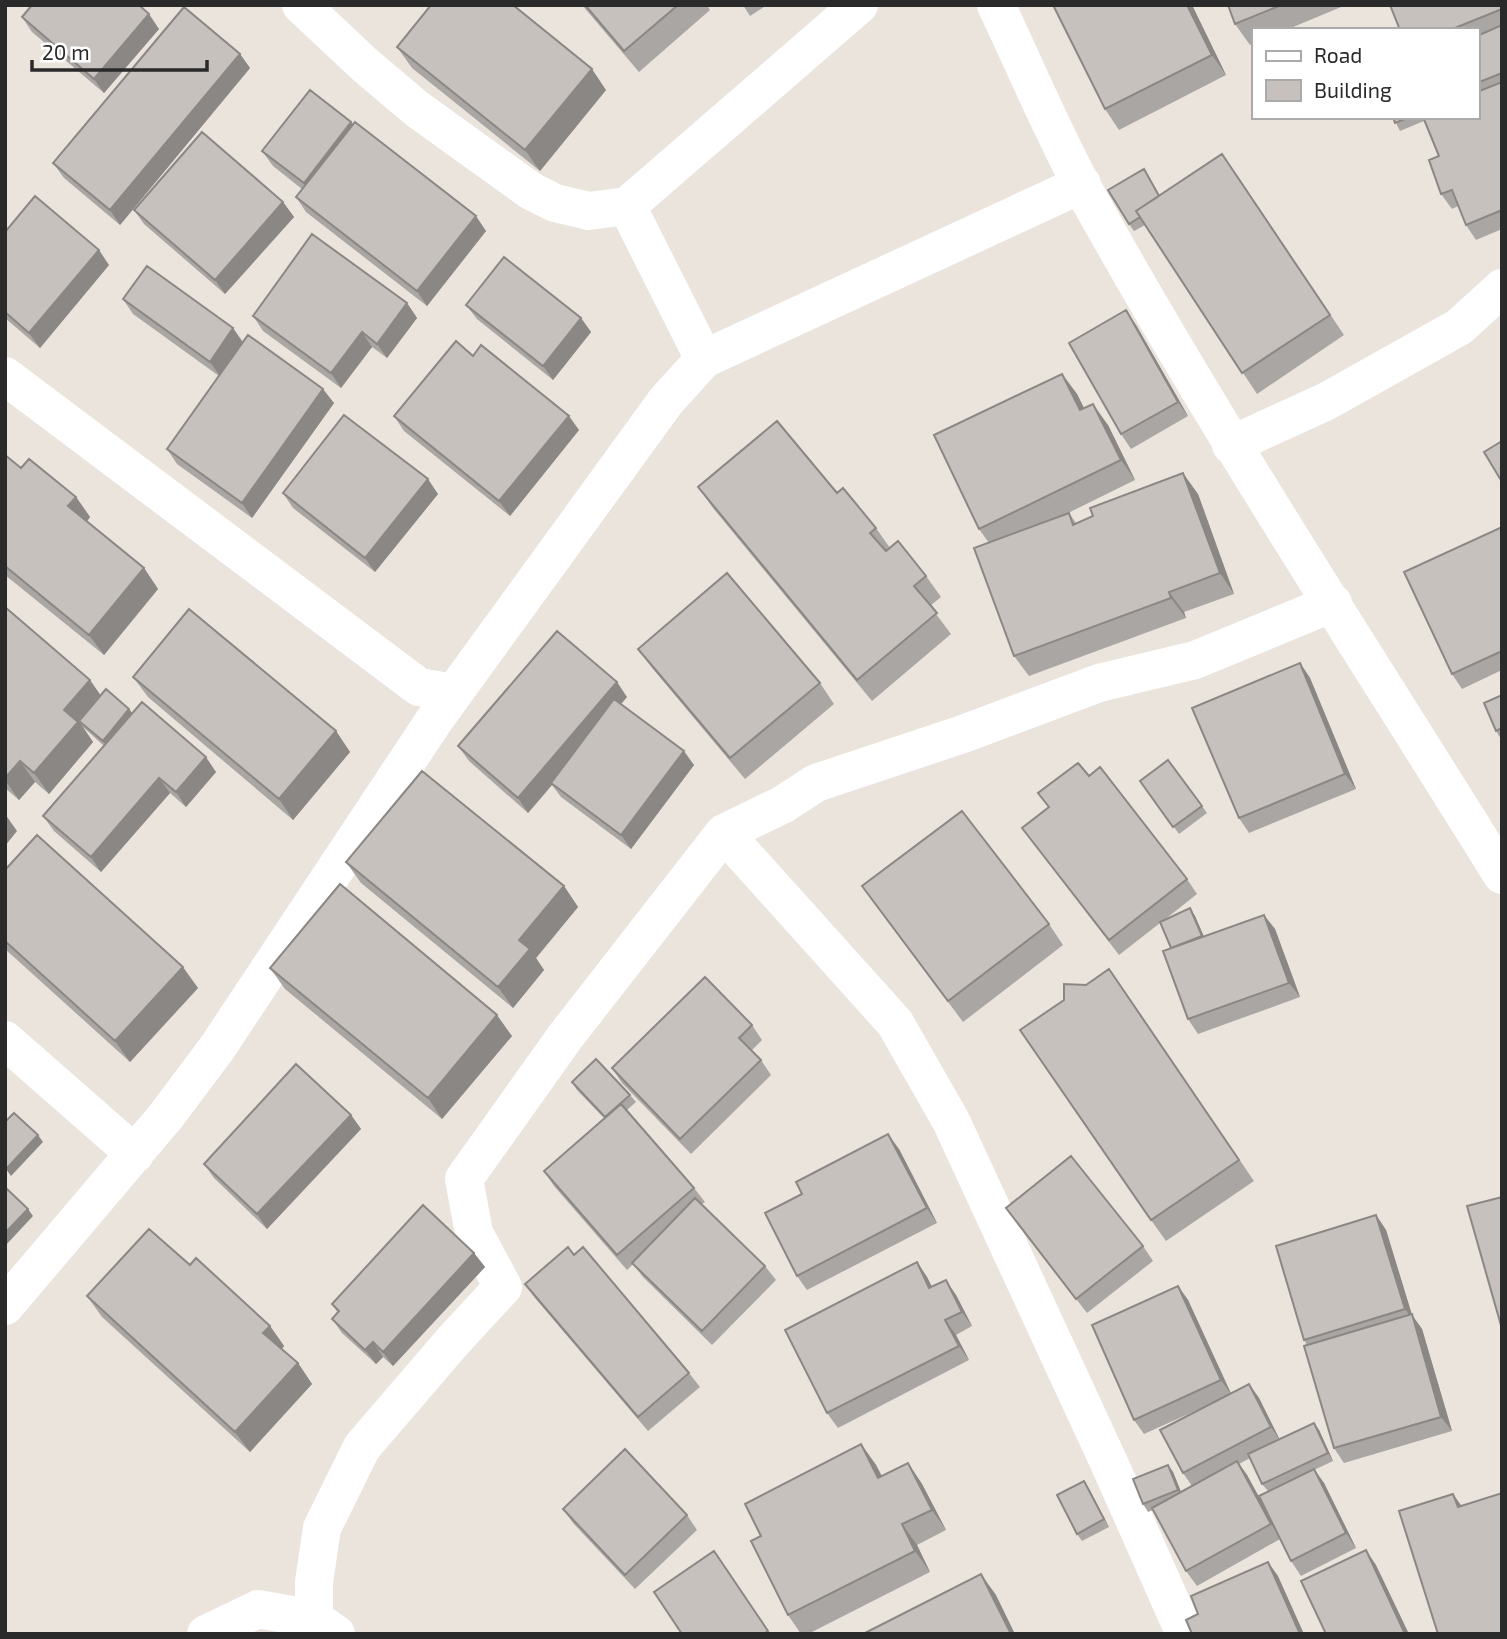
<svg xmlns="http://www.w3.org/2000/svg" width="1507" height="1639" viewBox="0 0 1507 1639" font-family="'Exo 2',sans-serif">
<rect width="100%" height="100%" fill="#ebe4dd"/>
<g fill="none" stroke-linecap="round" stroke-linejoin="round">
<path stroke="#fff" stroke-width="38" d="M 301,5 L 365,65 L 417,109 L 531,191 L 555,203 L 589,211 L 627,206 L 859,5
M 996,5 C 1027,70 1055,138 1090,201 C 1218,431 1363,651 1502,875
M 627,206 L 704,359
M 5,376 L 419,687 L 454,693
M 1231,445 L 1327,401 L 1459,327 L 1502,288
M 724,833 L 895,1023 L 951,1121 L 1110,1465 L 1185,1634
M 5,1040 L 135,1154
M 5,1306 L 166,1116 L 217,1048 L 435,719 L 666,401 L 704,359 L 1082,184
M 314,1619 L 314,1582 L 322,1528 L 362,1447 L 453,1341 L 503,1287 L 474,1233 L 464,1179 L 565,1037 L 724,833 L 782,805 L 816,783 L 963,734 L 1099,683 L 1195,660 L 1333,603
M 206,1634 L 258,1609 L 314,1619 L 336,1634"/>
</g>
<path fill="#aaa6a3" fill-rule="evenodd" d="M 582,5 L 707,5 L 710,10 L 639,72 Z
M 743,5 L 767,5 L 750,16 Z
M 1053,5 L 1192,5 L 1226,75 L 1119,130 L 1105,109 Z
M 1228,5 L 1346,5 L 1286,30 L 1253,30 L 1253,43 L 1250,45 L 1235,24 Z
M 1502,5 L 1502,229 L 1476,240 L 1466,225 L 1458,206 L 1452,209 L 1441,194 L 1439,156 L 1424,121 L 1400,131 L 1393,117 L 1477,117 L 1479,91 L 1477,88 L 1477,30 L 1400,30 Z
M 22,17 L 159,29 L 104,93 L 32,32 Z
M 397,47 L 606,90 L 540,171 L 412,68 Z
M 240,54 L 250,68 L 120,225 L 64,178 L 53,163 Z
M 351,122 L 486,231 L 427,306 L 306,212 L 296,197 L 302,189 L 273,166 L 262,151 Z
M 1237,175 L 1344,335 L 1257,394 L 1145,225 L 1134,231 L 1129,224 L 1149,177 L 1160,196 Z
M 283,202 L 294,217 L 225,294 L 144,224 L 134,210 Z
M 5,232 L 109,265 L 40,348 L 5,318 Z
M 123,299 L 233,328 L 243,342 L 334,403 L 252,518 L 177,464 L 167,449 L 219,376 L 133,314 Z
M 407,303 L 417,318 L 387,358 L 372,347 L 341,388 L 263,331 L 253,316 Z
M 466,305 L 581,318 L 591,332 L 553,380 L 477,319 Z
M 1136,325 L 1188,416 L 1131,449 L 1121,434 Z
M 473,356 L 579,430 L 510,516 L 404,431 L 394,416 Z
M 1062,374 L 1077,394 L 1084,408 L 1108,425 L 1135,480 L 1062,516 L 1069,513 L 1076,523 L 1198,494 L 1234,594 L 1184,612 L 1186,618 L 1029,676 L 1014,656 L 989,543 L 979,529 Z
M 5,455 L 21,468 L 76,497 L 90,517 L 87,522 L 144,568 L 158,589 L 104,655 L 5,575 Z
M 698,487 L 837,493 L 876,528 L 890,548 L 926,576 L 941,597 L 930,606 L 951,634 L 872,701 L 713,508 Z
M 283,493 L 438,494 L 375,572 L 293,508 Z
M 1502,527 L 1502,670 L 1462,689 L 1452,674 Z
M 5,607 L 101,696 L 129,709 L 132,713 L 216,772 L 186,807 L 170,793 L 101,872 L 54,831 L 43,816 L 104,746 L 82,726 L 93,742 L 49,794 L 35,782 L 19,800 L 5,788 Z
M 638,649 L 820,683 L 834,704 L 745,779 L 653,669 Z
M 1300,663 L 1310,678 L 1356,789 L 1249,833 L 1239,818 Z
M 133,677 L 336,731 L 350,752 L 293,820 L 148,697 Z
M 1502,695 L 1502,738 L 1501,739 L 1496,731 Z
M 627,697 L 621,704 L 694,765 L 631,849 L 561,797 L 552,785 L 528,813 L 469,761 L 458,746 Z
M 1168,760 L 1207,813 L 1179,834 L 1140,781 Z
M 1089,776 L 1187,879 L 1197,894 L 1163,921 L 1195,916 L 1204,937 L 1264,915 L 1275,929 L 1300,997 L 1198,1034 L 1188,1019 L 1171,948 L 1160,923 L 1119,955 L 1022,828 L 1049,808 L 1038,793 Z
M 346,862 L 564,886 L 578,907 L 536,958 L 544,970 L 513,1008 L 361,883 Z
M 5,870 L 198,988 L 130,1062 L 5,949 Z
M 862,886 L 1049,924 L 1063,945 L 963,1022 Z
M 270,968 L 512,1036 L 442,1119 L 285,989 Z
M 1109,969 L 1254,1181 L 1166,1241 L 1151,1220 L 1086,985 Z
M 752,1025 L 762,1040 L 751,1051 L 761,1060 L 771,1075 L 691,1154 L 622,1083 L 612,1068 Z
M 572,1082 L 630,1095 L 636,1102 L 627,1110 L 694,1188 L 705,1202 L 702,1204 L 765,1266 L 776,1280 L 712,1345 L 643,1277 L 633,1264 L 627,1270 L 554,1186 L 544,1171 L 604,1118 L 577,1090 Z
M 351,1115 L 361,1129 L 267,1229 L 214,1178 L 204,1164 Z
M 899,1149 L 937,1223 L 807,1290 L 797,1276 Z
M 1006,1208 L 1143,1246 L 1153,1261 L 1087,1313 Z
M 1376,1215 L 1386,1230 L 1412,1315 L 1422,1329 L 1452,1431 L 1344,1463 L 1334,1448 L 1307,1345 L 1304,1340 Z
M 474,1253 L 485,1267 L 393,1366 L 383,1357 L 376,1364 L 342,1333 L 332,1319 L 338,1313 L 332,1304 Z
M 574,1255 L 689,1373 L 700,1387 L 648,1431 L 535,1298 L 525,1284 Z
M 917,1262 L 927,1277 L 932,1287 L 956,1295 L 972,1326 L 956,1335 L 969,1360 L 838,1428 L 827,1413 Z
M 190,1265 L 270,1326 L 284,1346 L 282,1349 L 298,1363 L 312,1384 L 250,1452 L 102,1317 L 87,1296 Z
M 1178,1286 L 1188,1300 L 1231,1393 L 1249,1384 L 1259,1398 L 1279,1439 L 1319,1430 L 1333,1461 L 1314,1470 L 1324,1483 L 1356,1548 L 1301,1576 L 1291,1561 L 1280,1539 L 1197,1586 L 1186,1571 L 1153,1510 L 1148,1512 L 1143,1504 L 1168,1465 L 1173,1472 L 1181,1492 L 1192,1486 L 1183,1473 L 1206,1406 L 1144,1434 L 1134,1420 ZM 1250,1458 L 1262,1484 L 1268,1491 L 1268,1514 L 1247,1475 L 1239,1464 Z
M 861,1444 L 876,1465 L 882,1476 L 908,1463 L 922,1484 L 946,1530 L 917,1545 L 930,1572 L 808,1634 L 801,1634 L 788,1615 L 761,1536 Z
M 1089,1489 L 1109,1527 L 1082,1541 L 1077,1534 Z
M 563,1509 L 687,1515 L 697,1530 L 635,1589 L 573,1523 Z"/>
<path fill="#8b8784" d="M 1187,5 L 1192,5 L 1226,75 L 1212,55 Z
M 149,14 L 159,29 L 104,93 L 94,79 Z
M 240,54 L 250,68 L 120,225 L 110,210 Z
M 592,69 L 606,90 L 540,171 L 525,150 Z
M 351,122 L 362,137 L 314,198 L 304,183 Z
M 283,202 L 294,217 L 225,294 L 215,280 Z
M 476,216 L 486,231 L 427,306 L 417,291 Z
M 99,250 L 109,265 L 40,348 L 29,333 Z
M 407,303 L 417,318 L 387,358 L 377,344 Z
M 1126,310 L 1136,325 L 1188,416 L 1178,402 Z
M 581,318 L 591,332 L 553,380 L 543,366 Z
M 233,328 L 243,343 L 220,376 L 210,362 Z
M 362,332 L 372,347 L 341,388 L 331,373 Z
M 1062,374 L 1077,394 L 1095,431 L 1080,410 Z
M 323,389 L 334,403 L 252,518 L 242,503 Z
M 1093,404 L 1108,425 L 1135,480 L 1121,460 Z
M 569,416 L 579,430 L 510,516 L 499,501 Z
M 1183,473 L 1198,494 L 1234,594 L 1220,573 Z
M 428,479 L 438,494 L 375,572 L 365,558 Z
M 76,497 L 90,517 L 82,527 L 68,506 Z
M 144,568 L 158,589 L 104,655 L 89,635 Z
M 1169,592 L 1184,612 L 1186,618 L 1171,598 Z
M 1300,663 L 1310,678 L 1356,789 L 1345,774 Z
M 90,680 L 104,700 L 79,721 L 93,742 L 49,794 L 34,773 L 64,710 Z
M 617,682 L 627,697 L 528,813 L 518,798 Z
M 129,709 L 135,717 L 108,749 L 103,741 Z
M 336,731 L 350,752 L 293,820 L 279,799 Z
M 684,751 L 694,765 L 631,849 L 621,835 Z
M 206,757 L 216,772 L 186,807 L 176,792 Z
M 20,761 L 35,782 L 19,800 L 5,780 L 5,778 Z
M 159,778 L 170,793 L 101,872 L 91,857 Z
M 5,814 L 17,831 L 5,846 Z
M 564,886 L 578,907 L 536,958 L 544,970 L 513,1008 L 498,987 L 519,940 Z
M 1190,908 L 1195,916 L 1207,944 L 1202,936 Z
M 1264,915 L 1275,929 L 1300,997 L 1289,983 Z
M 183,967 L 198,988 L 130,1062 L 115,1041 Z
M 497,1015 L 512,1036 L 442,1119 L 428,1098 Z
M 351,1115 L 361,1129 L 267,1229 L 257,1214 Z
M 888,1134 L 899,1149 L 937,1223 L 927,1208 Z
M 38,1135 L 43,1142 L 11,1176 L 6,1169 Z
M 28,1209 L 33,1216 L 5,1246 L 5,1233 Z
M 1376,1215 L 1386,1230 L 1412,1315 L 1422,1329 L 1452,1431 L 1441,1417 L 1414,1322 L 1405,1309 Z
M 474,1253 L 485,1267 L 393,1366 L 383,1352 Z
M 917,1262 L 927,1277 L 940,1303 L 929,1288 Z
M 946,1280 L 956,1295 L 972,1326 L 962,1312 Z
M 1178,1286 L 1188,1300 L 1231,1394 L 1221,1380 Z
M 945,1320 L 956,1335 L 969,1360 L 959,1346 Z
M 270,1326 L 284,1346 L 278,1353 L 263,1333 Z
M 373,1342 L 383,1357 L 376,1364 L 365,1350 Z
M 298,1363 L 312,1384 L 250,1452 L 235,1432 Z
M 1249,1384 L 1259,1398 L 1281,1442 L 1271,1427 Z
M 1314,1423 L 1319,1430 L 1333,1461 L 1328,1453 Z
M 861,1444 L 876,1465 L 893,1499 L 878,1478 Z
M 1237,1461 L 1247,1475 L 1282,1539 L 1271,1524 Z
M 908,1463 L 922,1484 L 946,1530 L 932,1510 Z
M 1168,1465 L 1173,1472 L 1183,1497 L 1178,1490 Z
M 1314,1469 L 1324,1483 L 1356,1548 L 1346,1533 Z
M 1084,1481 L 1089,1489 L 1109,1527 L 1104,1519 Z
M 1453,1494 L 1468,1515 L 1458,1507 Z
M 902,1524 L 917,1545 L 930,1572 L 915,1551 Z
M 1366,1550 L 1376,1565 L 1409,1634 L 1405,1634 Z
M 1268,1562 L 1278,1576 L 1304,1634 L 1300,1634 Z
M 981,1574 L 996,1595 L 1015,1634 L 1011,1634 Z"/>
<path fill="#c6c1bd" stroke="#8b8784" stroke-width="2" d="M 32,5 L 139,5 L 149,14 L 94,79 L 22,17 Z
M 431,5 L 513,5 L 592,69 L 525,150 L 397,47 Z
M 585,5 L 678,5 L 624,51 Z
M 1053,5 L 1187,5 L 1212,55 L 1105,109 Z
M 1228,5 L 1281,5 L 1235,24 Z
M 1390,5 L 1502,5 L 1502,9 L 1450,30 L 1400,30 Z
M 184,7 L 240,54 L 110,210 L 53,163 Z
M 1502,25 L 1502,73 L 1477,83 L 1477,36 Z
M 1502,82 L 1502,210 L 1466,225 L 1452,190 L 1441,194 L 1429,160 L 1439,156 L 1423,117 L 1477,117 L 1477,92 Z
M 310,90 L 351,122 L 304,183 L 262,151 Z
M 1393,117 L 1410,117 L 1395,123 Z
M 355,122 L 476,216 L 417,291 L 296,197 Z
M 202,132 L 283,202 L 215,280 L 134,210 Z
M 1222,154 L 1330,315 L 1242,373 L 1136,211 Z
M 1144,169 L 1159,196 L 1136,211 L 1140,217 L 1129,224 L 1108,190 Z
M 35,196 L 99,250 L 29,333 L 5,312 L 5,232 Z
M 312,234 L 407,303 L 377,344 L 362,332 L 331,373 L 253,316 Z
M 504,257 L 581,318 L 543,366 L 466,305 Z
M 147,266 L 233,328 L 210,362 L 123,299 Z
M 1126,310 L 1178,402 L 1121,434 L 1069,343 Z
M 248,335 L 323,389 L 242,503 L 167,449 Z
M 456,341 L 473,356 L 481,345 L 569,416 L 499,501 L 394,416 Z
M 1062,374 L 1080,410 L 1093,404 L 1121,460 L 979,529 L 934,435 Z
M 344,415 L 428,479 L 365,558 L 283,493 Z
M 777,421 L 837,493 L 843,488 L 876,528 L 870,533 L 886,551 L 898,541 L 926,576 L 914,586 L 937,613 L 857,680 L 698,487 Z
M 1502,441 L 1502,482 L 1484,452 Z
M 5,455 L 21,468 L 29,459 L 76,497 L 68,506 L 144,568 L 89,635 L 5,566 Z
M 1183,473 L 1220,573 L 1169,592 L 1171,598 L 1014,656 L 974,548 L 1069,513 L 1073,525 L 1093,516 L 1090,508 Z
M 1502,527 L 1502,651 L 1452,674 L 1404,572 Z
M 727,573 L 820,683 L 730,758 L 638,649 Z
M 5,607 L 90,680 L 64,710 L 78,722 L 34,773 L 20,761 L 5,778 Z
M 189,609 L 336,731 L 279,799 L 133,677 Z
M 557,631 L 617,682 L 518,798 L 458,746 Z
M 1300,663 L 1345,774 L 1239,818 L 1192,708 Z
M 106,689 L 129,709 L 103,741 L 79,721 Z
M 1502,695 L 1502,728 L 1496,731 L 1484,703 Z
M 614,699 L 684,751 L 621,835 L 551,783 Z
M 142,702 L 206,757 L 176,792 L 159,778 L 91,857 L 43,816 Z
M 1168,760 L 1202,806 L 1173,827 L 1140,781 Z
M 1078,763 L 1089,776 L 1100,767 L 1187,879 L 1109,940 L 1022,828 L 1049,807 L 1038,793 Z
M 422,771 L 564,886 L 519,940 L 530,949 L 498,987 L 346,862 Z
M 962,811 L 1049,924 L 948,1001 L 862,886 Z
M 37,835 L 183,967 L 115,1041 L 5,941 L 5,870 Z
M 340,884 L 497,1015 L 428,1098 L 270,968 Z
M 1190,908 L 1202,936 L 1171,948 L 1160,922 Z
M 1264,915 L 1289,983 L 1188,1019 L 1163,951 Z
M 1109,969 L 1239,1160 L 1151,1220 L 1020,1030 L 1064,1000 L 1064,984 L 1086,985 Z
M 705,977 L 752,1025 L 739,1038 L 761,1060 L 680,1139 L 612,1068 Z
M 596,1059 L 630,1095 L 605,1117 L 572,1082 Z
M 296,1064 L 351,1115 L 257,1214 L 204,1164 Z
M 621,1104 L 694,1188 L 617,1255 L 544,1171 Z
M 14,1113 L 38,1135 L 6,1169 L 5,1122 Z
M 888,1134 L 927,1208 L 797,1276 L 765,1213 L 802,1194 L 796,1182 Z
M 1071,1156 L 1143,1246 L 1076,1299 L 1006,1208 Z
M 7,1189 L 28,1209 L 5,1233 L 5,1191 Z
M 1502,1197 L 1502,1329 L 1467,1206 Z
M 695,1198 L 765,1266 L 702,1331 L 632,1263 Z
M 423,1205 L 474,1253 L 383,1352 L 373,1342 L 365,1350 L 332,1319 L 339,1311 L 332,1304 Z
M 1376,1215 L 1405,1309 L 1304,1340 L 1276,1246 Z
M 149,1229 L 190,1265 L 196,1258 L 270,1326 L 263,1333 L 298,1363 L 235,1432 L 87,1296 Z
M 568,1247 L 574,1255 L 583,1247 L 689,1373 L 638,1417 L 525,1284 Z
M 917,1262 L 929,1288 L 946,1280 L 962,1312 L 945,1320 L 959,1346 L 827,1413 L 785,1330 Z
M 1178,1286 L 1221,1380 L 1134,1420 L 1092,1325 Z
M 1412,1314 L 1441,1417 L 1334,1448 L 1304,1346 Z
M 1249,1384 L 1271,1427 L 1183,1473 L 1160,1430 Z
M 1314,1423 L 1328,1453 L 1262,1484 L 1248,1454 Z
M 861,1444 L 878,1478 L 908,1463 L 932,1510 L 902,1524 L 915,1551 L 788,1615 L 751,1541 L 761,1536 L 745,1504 Z
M 625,1449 L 687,1515 L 625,1575 L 563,1509 Z
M 1237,1461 L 1271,1524 L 1186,1571 L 1152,1508 Z
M 1168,1465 L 1178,1490 L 1143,1504 L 1133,1479 Z
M 1314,1469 L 1346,1533 L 1291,1561 L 1259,1496 Z
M 1084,1481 L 1104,1519 L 1077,1534 L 1057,1495 Z
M 1502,1493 L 1502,1634 L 1438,1634 L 1399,1511 L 1453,1494 L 1458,1507 Z
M 1366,1550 L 1405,1634 L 1326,1634 L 1301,1581 Z
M 714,1551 L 768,1631 L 764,1634 L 682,1634 L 654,1592 Z
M 1268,1562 L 1300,1634 L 1192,1634 L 1186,1620 L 1198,1614 L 1191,1596 Z
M 981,1574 L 1011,1634 L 863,1634 Z"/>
<rect width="1507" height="1639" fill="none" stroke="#2a2a2a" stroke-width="14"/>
<rect x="1252" y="28" width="228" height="91" fill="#ffffff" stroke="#aaaaaa" stroke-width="2"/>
<rect x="1266" y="51" width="35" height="10" fill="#ffffff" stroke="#aaaaaa" stroke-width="2"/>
<text x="1314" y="63" font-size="21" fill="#2a2a2a">Road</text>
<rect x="1266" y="80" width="35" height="21" fill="#c6c1bd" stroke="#aaaaaa" stroke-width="2"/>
<text x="1314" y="98" font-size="21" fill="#2a2a2a">Building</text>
<path d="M32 60v10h175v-10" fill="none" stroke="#2a2a2a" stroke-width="3.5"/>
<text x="42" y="60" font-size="21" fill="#2a2a2a" stroke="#ffffff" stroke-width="5" paint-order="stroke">20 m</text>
</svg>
